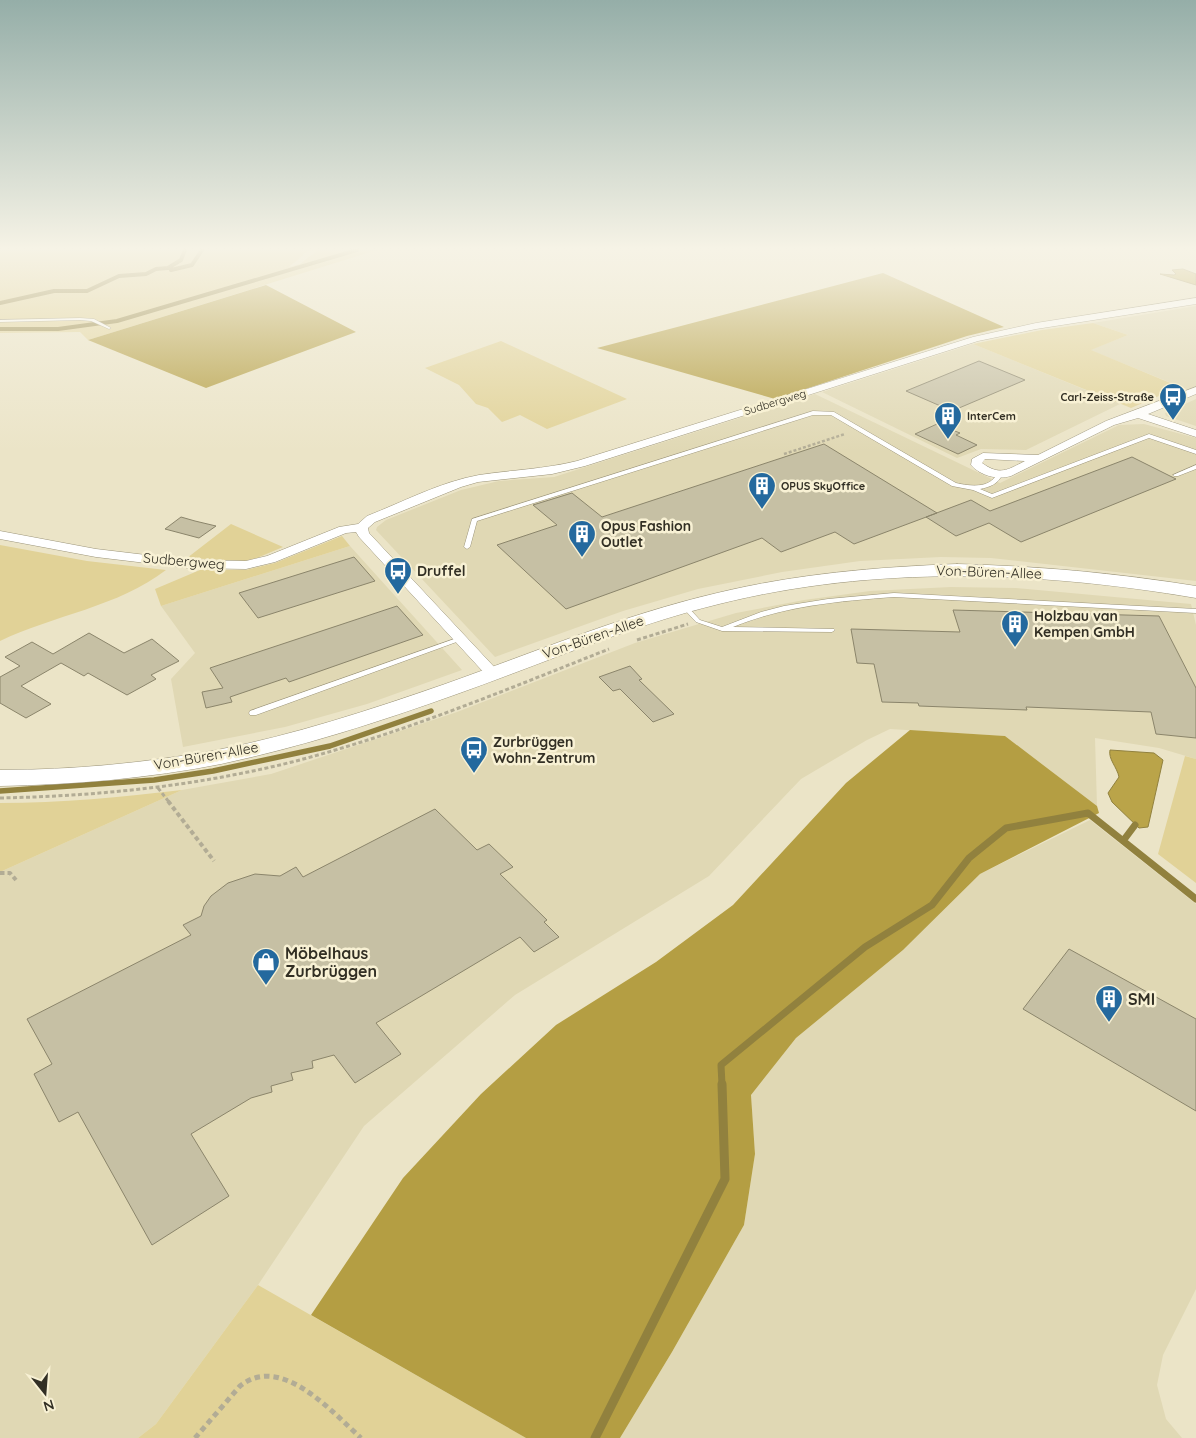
<svg xmlns="http://www.w3.org/2000/svg" width="1196" height="1438" viewBox="0 0 1196 1438" font-family="Quicksand,sans-serif">
<rect width="100%" height="100%" fill="#ebe4c7"/>
<path fill="#e0d8b4" d="M 1196,306 L 1196,393 L 1090,350 L 1128,335 L 1093,323 Z
M 973,344 L 1120,404 L 1026,450 L 981,449 L 957,458 L 822,392 Z
M 815,394 L 1000,483 L 1119,425 L 1144,424 L 1196,438 L 1196,581 L 991,558 L 941,557 L 860,561 L 782,572 L 698,589 L 623,611 L 495,657 L 376,530 L 377,527 L 386,520 L 461,490 L 499,481 L 554,477 Z
M 1196,399 L 1196,426 L 1166,416 L 1165,413 Z
M 350,546 L 462,670 L 367,704 L 285,727 L 183,747 L 171,679 L 195,653 L 161,606 Z
M 951,587 L 1016,588 L 1191,604 L 1196,625 L 1196,759 L 1159,748 L 1095,738 L 1097,806 L 1005,736 L 890,729 L 867,740 L 801,779 L 709,876 L 515,995 L 364,1126 L 258,1285 L 156,1424 L 138,1438 L 0,1438 L 0,872 L 182,790 L 271,774 L 457,712 L 635,643 L 736,613 L 804,600 L 870,591 Z
M 1090,820 L 1196,904 L 1196,1289 L 1163,1355 L 1157,1385 L 1166,1419 L 1182,1438 L 620,1438 L 672,1352 L 744,1225 L 755,1154 L 751,1095 L 796,1038 L 903,950 L 980,874 Z"/>
<path fill="#e1d297" d="M 0,250 L 309,250 L 289,267 L 300,264 L 318,250 L 377,250 L 88,340 L 80,332 L 0,333 Z
M 1093,323 L 1128,335 L 1091,350 L 1180,387 L 1131,408 L 973,344 L 1042,330 Z
M 501,341 L 627,399 L 547,429 L 520,415 L 502,422 L 488,408 L 476,404 L 459,385 L 425,368 Z
M 231,524 L 283,547 L 257,558 L 244,561 L 187,558 Z
M 342,536 L 350,546 L 161,606 L 155,589 L 200,570 L 246,570 L 275,563 Z
M 0,545 L 87,561 L 166,570 C 118,607 54,615 0,641 Z
M 1185,756 L 1196,759 L 1196,883 L 1158,854 Z
M 182,790 L 0,872 L 0,803 C 61,803 122,797 182,790 Z
M 258,1285 L 526,1438 L 138,1438 L 156,1424 Z"/>
<path fill="#b49e43" d="M 883,273 L 1004,327 L 967,336 L 775,399 L 597,348 Z
M 266,285 L 356,332 L 206,388 L 88,340 Z
M 910,730 L 1005,736 L 1097,806 L 1099,813 L 980,874 L 903,950 L 796,1038 L 751,1095 L 755,1154 L 744,1225 L 672,1352 L 620,1438 L 526,1438 L 311,1315 L 403,1178 L 481,1094 L 556,1025 L 656,962 L 733,905 L 846,783 Z"/>
<path fill="#baa449" stroke="#91813e" d="M 1183,269 L 1196,274 L 1196,285 L 1160,274 L 1174,275 L 1176,274 L 1172,270 Z
M 1110,750 L 1154,753 L 1163,760 L 1148,827 L 1139,828 L 1112,802 L 1108,793 L 1119,777 C 1117,767 1108,759 1110,750 Z"/>
<g fill="none" stroke-linecap="round" stroke-linejoin="round">
<path stroke="#91813e" stroke-width="4" d="M 171,270 L 192,265 L 202,250
M 0,303 L 54,291 L 87,291 L 119,276 L 146,274 L 156,269 L 168,268 L 181,260 L 185,250
M 0,329 L 58,329 L 117,321 L 357,250"/>
<path stroke="#91813e" stroke-width="5.5" d="M 0,791 L 154,780 L 213,771 L 330,746 L 431,711"/>
<path stroke="#91813e" stroke-width="7" d="M 1123,841 L 1135,825
M 722,1085 L 721,1065 L 865,947 L 932,905 L 969,858 L 1006,828 L 1088,813 L 1196,899"/>
<path stroke="#91813e" stroke-width="9" d="M 595,1438 L 725,1179 L 722,1084"/>
</g>
<path fill="#c6c0a4" stroke="#8b856b" d="M 979,361 L 1025,380 L 952,411 L 906,391 Z
M 937,424 L 960,433 L 956,435 L 977,445 L 958,454 L 915,434 Z
M 824,444 L 937,513 L 854,544 L 835,532 L 781,552 L 762,538 L 566,609 L 497,545 L 557,525 L 533,505 L 572,493 L 602,517 Z
M 1132,457 L 1176,479 L 1021,542 L 989,523 L 956,536 L 926,517 L 971,500 L 990,511 Z
M 181,517 L 195,521 L 216,526 L 199,538 L 165,529 Z
M 354,557 L 375,581 L 258,618 L 239,593 Z
M 397,606 L 423,635 L 289,682 L 286,678 L 230,697 L 232,702 L 206,708 L 202,692 L 223,688 L 210,668 Z
M 953,610 L 1159,616 L 1196,688 L 1196,738 L 1156,734 L 1151,712 L 1026,707 L 1027,710 L 919,706 L 918,703 L 882,702 L 874,664 L 857,663 L 851,629 L 960,632 Z
M 89,633 L 124,653 L 152,639 L 179,661 L 151,675 L 156,679 L 127,695 L 88,673 L 84,676 L 61,663 L 21,686 L 51,704 L 26,718 L 0,703 L 0,677 L 20,666 L 5,657 L 32,642 L 53,654 Z
M 630,666 L 642,679 L 639,680 L 674,714 L 653,722 L 620,689 L 613,691 L 599,677 Z
M 435,809 L 477,850 L 489,844 L 513,867 L 500,874 L 547,920 L 544,922 L 559,937 L 534,952 L 520,937 L 376,1023 L 401,1054 L 355,1083 L 334,1055 L 312,1061 L 313,1068 L 291,1073 L 293,1080 L 271,1086 L 272,1092 L 251,1098 L 191,1134 L 229,1196 L 152,1245 L 78,1112 L 59,1122 L 34,1074 L 52,1064 L 27,1019 L 191,935 L 183,925 L 201,916 L 204,906 L 211,896 L 228,883 L 255,874 L 280,876 L 296,867 L 303,877 Z
M 1069,949 L 1196,1019 L 1196,1111 L 1023,1009 Z"/>
<g fill="none" stroke-linecap="round" stroke-linejoin="round">
<defs>
<path id="lane" d="M 80,318 L 94,319 L 111,328 L 109,329 L 91,321 L 80,320 L 0,322 L 0,320 Z
M 813,411 L 834,412 L 956,483 C 970,486 989,489 997,474 L 1001,474 L 1002,475 C 998,484 990,487 980,489 L 992,494 L 1149,434 L 1196,450 L 1196,454 L 1149,438 L 992,498 L 973,490 L 952,486 L 831,415 L 813,415 L 477,521 L 470,547 L 467,549 L 464,547 L 472,519 Z
M 1196,465 L 1196,469 L 1178,476 L 1174,476 L 1173,475 Z
M 894,593 L 1196,609 L 1196,613 L 894,597 C 839,601 784,606 733,627 L 834,629 L 835,630 L 832,632 L 722,631 L 696,622 L 682,607 L 683,606 L 687,606 L 700,620 L 722,627 L 761,612 L 784,606 L 828,599 Z
M 460,637 L 462,638 L 463,639 L 462,640 L 256,715 L 250,715 L 249,713 L 250,711 Z"/>
<path id="street" d="M 1196,298 L 1196,304 L 1036,329 L 978,341 L 585,466 L 552,474 L 478,482 L 461,487 L 375,522 L 368,528 L 369,533 L 497,670 L 499,673 L 497,676 L 487,676 L 359,537 L 356,532 L 346,533 L 275,562 L 246,569 L 188,568 L 96,557 L 0,539 L 0,531 L 96,549 L 188,560 L 246,561 L 267,556 L 339,527 L 358,524 L 367,516 C 403,502 440,482 479,475 C 512,470 545,469 577,461 L 973,337 L 1036,323 Z
M 1196,387 L 1196,394 L 1148,414 L 1196,430 L 1196,437 L 1138,418 L 1114,425 L 1011,476 C 997,480 981,476 971,465 L 972,459 L 983,453 L 1038,455 L 1106,421 ZM 985,459 L 1025,461 C 1007,470 1000,476 982,463 Z"/>
<path id="secondary" d="M 957,564 C 1038,566 1116,573 1196,586 L 1196,598 C 1038,571 876,565 719,604 C 629,626 544,663 457,694 C 379,722 301,747 221,764 C 150,778 72,785 0,786 L 0,770 C 72,770 146,763 217,750 C 294,735 370,710 445,684 C 535,652 623,615 717,593 C 796,574 876,567 957,564 Z"/>
</defs>
<use href="#lane" stroke="#9c957b" stroke-width="1"/>
<use href="#street" stroke="#9c957b" stroke-width="1"/>
<use href="#secondary" stroke="#9c957b" stroke-width="1"/>
<path stroke="#b2ac95" stroke-width="2.5" stroke-dasharray="3 2" stroke-linecap="butt" d="M 784,454 L 845,434"/>
<path stroke="#b2ac95" stroke-width="3" stroke-dasharray="4 2.5" stroke-linecap="butt" d="M 637,640 L 688,624
M 158,788 L 169,802
M 0,798 C 99,796 196,786 292,762 C 401,734 505,690 609,649"/>
<path stroke="#b2ac95" stroke-width="4" stroke-dasharray="4.5 3" stroke-linecap="butt" d="M 168,801 L 214,861
M 0,873 L 10,873 L 16,880"/>
<path stroke="#b2ac95" stroke-width="5" stroke-dasharray="5.5 4" stroke-linecap="butt" d="M 195,1438 L 240,1386 C 281,1353 332,1412 361,1438"/>
<use href="#lane" fill="#fff" fill-rule="evenodd"/>
<use href="#street" fill="#fff" fill-rule="evenodd"/>
<use href="#secondary" fill="#fff" fill-rule="evenodd"/>
</g>
<linearGradient id="sky" x2="0" y2="1"><stop stop-color="#95aea8"/><stop offset="0.55" stop-color="#f6f3e6"/><stop offset="1" stop-color="#f6f3e6" stop-opacity="0"/></linearGradient>
<rect width="1196" height="452" fill="url(#sky)"/>
<defs>
<symbol id="bus-pin" viewBox="-11 -11 22 30"><path d="M0 17L-7.5 6A9.5 9.5 0 1 1 7.5 6Z" fill="#24699e" stroke="#f8f1d4"/><path d="M-5-6H5V4H4V6H2V4H-2V6H-4V4H-5ZM-3.5-4V0h7V-4ZM-3.5 1.2v1.5H-2V1.2ZM2 1.2v1.5H3.5V1.2Z" fill="#fff"/></symbol>
<symbol id="building-pin" viewBox="-11 -11 22 30"><path d="M0 17L-7.5 6A9.5 9.5 0 1 1 7.5 6Z" fill="#24699e" stroke="#f8f1d4"/><path d="M-4-6H4V6H1V3H-1V6H-4ZM-2.5-4.3h1.7v1.8h-1.7ZM.8-4.3h1.7v1.8H.8ZM-2.5-1h1.7V.8h-1.7ZM.8-1h1.7V.8H.8Z" fill="#fff"/></symbol>
<symbol id="shop-pin" viewBox="-11 -11 22 30"><path d="M0 17L-7.5 6A9.5 9.5 0 1 1 7.5 6Z" fill="#24699e" stroke="#f8f1d4"/><path d="M-5-2.5h2.3a2.7 3.5 0 0 1 5.4 0H5L5.5 6h-11ZM-1.5-2.5h3a1.5 2.3 0 0 0-3 0Z" fill="#fff"/></symbol>
</defs>
<g fill-rule="evenodd">
<use href="#bus-pin" x="1157" y="381" width="32" height="43"/>
<use href="#building-pin" x="932" y="400" width="32" height="43"/>
<use href="#building-pin" x="746" y="470" width="32" height="43"/>
<use href="#building-pin" x="566" y="518" width="32" height="43"/>
<use href="#bus-pin" x="382" y="555" width="32" height="43"/>
<use href="#building-pin" x="999" y="608" width="32" height="43"/>
<use href="#bus-pin" x="458" y="734" width="32" height="43"/>
<use href="#shop-pin" x="250" y="946" width="32" height="43"/>
<use href="#building-pin" x="1093" y="983" width="32" height="43"/>
</g>
<g text-anchor="middle" stroke-width="5" stroke-linejoin="round" paint-order="stroke">
<g font-size="11" font-weight="bold" fill="#322f24" stroke="#f8f1d4" text-anchor="start">
<text x="1154" y="401" text-anchor="end">Carl-Zeiss-Straße</text>
<text x="967" y="420">InterCem</text>
<text x="781" y="490">OPUS SkyOffice</text>
</g>
<g font-size="11" fill="#322f24" stroke="#f8f1d4">
<text transform="translate(775 402) rotate(-17)" y="4">Sudbergweg</text>
</g>
<g font-size="14" font-weight="bold" fill="#322f24" stroke="#f8f1d4" text-anchor="start">
<text x="601" y="531">Opus Fashion<tspan x="601" dy="16">Outlet</tspan></text>
<text x="417" y="576">Druffel</text>
<text x="1034" y="621">Holzbau van<tspan x="1034" dy="16">Kempen GmbH</tspan></text>
<text x="493" y="747">Zurbrüggen<tspan x="493" dy="16">Wohn-Zentrum</tspan></text>
</g>
<g font-size="14" fill="#322f24" stroke="#f8f1d4">
<text transform="translate(184 561) rotate(5)" y="5">Sudbergweg</text>
<text transform="translate(989 572) rotate(2)" y="5">Von-Büren-Allee</text>
<text transform="translate(593 637) rotate(-19)" y="5">Von-Büren-Allee</text>
<text transform="translate(206 756) rotate(-10)" y="5">Von-Büren-Allee</text>
</g>
<g font-size="16" font-weight="bold" fill="#322f24" stroke="#f8f1d4" text-anchor="start">
<text x="285" y="959">Möbelhaus<tspan x="285" dy="18">Zurbrüggen</tspan></text>
<text x="1128" y="1005">SMI</text>
</g>
</g>
<g transform="translate(45 1393) rotate(163)" stroke="#f8f1d4" stroke-width="4" paint-order="stroke">
<path d="M0-4L9 19L0 12L-9 19Z" fill="#322f24"/>
<text y="-8" font-size="14" font-weight="bold" text-anchor="middle" fill="#322f24">N</text>
</g>
</svg>
